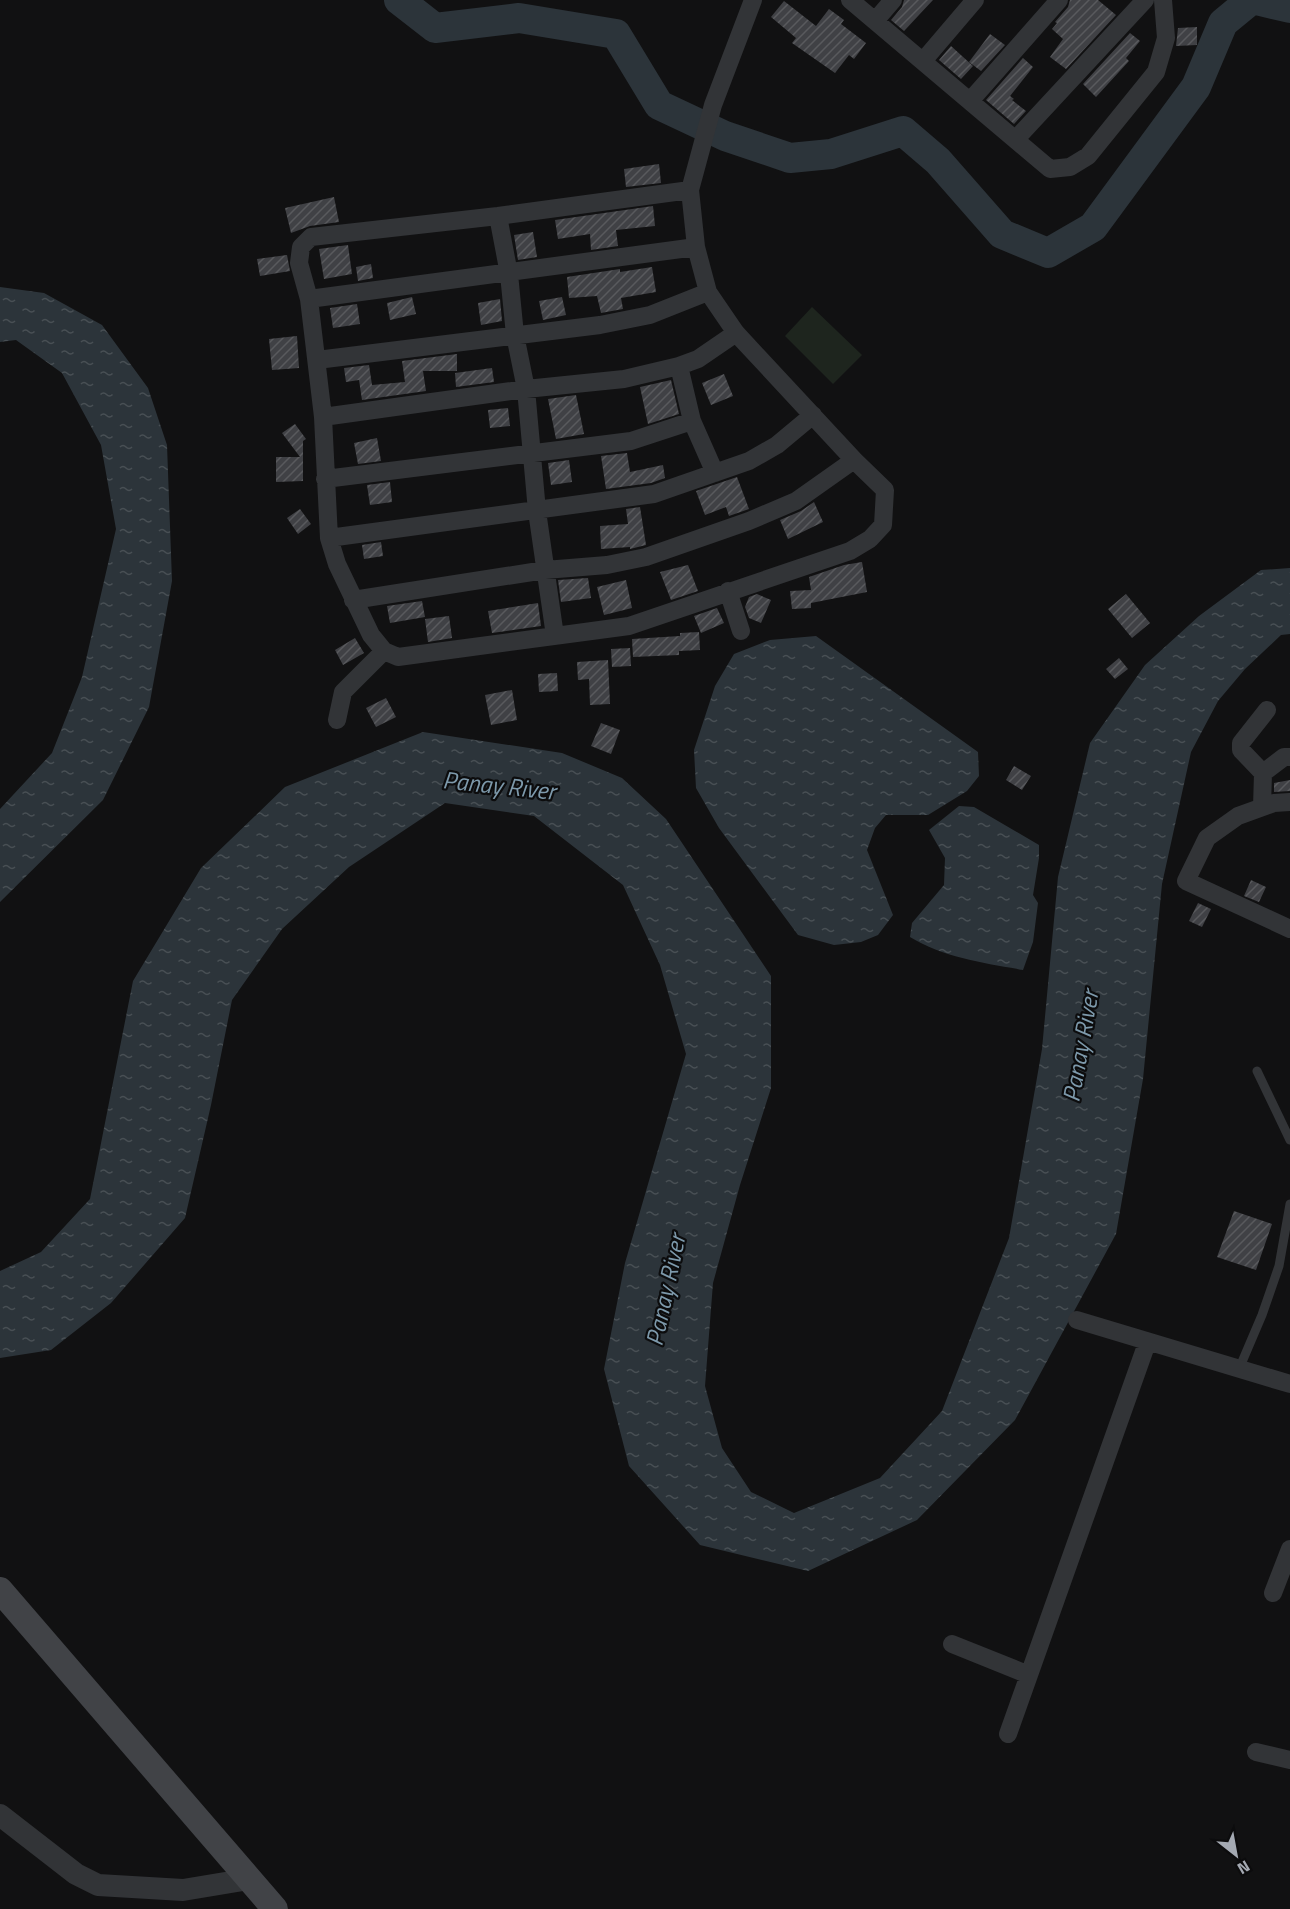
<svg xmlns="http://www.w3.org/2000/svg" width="1290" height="1909" viewBox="0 0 1290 1909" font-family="'Titillium Web',sans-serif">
<defs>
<pattern id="water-ripples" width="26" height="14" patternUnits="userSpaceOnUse" patternTransform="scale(1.5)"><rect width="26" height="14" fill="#2c343a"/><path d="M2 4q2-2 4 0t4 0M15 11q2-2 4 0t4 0" fill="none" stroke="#484f54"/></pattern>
<pattern id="building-hatch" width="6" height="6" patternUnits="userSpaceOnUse" patternTransform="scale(1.5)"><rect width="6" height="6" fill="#404145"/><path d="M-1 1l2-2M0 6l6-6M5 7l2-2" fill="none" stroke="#595a5d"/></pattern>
</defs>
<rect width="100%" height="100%" fill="#111112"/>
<path fill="#1e251e" d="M 812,307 L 862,355 L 833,384 L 785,336 Z"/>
<path fill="url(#water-ripples)" d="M 0,287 L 44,293 L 102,325 L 148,388 L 167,445 L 172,581 L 149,707 L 103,800 L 0,902 L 0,809 L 52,753 L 82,677 L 116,529 L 101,445 L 62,373 L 16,340 L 0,342 Z
M 1290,568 L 1290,634 L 1281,635 L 1245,669 L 1218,701 L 1191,752 L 1162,884 L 1143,1079 L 1116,1234 L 1015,1420 L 917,1520 L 808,1571 L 700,1545 L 629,1466 L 604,1369 L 625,1263 L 686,1054 L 660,965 L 623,885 L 534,816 L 445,803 L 349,867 L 282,929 L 232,1000 L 211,1105 L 185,1218 L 111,1303 L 51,1350 L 0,1358 L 0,1271 L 41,1252 L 90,1199 L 133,981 L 201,868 L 285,787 L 423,732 L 562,753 L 622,778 L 666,819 L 771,976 L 771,1088 L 740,1185 L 713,1283 L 705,1386 L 722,1448 L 751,1492 L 794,1513 L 880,1478 L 942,1411 L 1009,1238 L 1042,1049 L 1058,877 L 1090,743 L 1145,665 L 1199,616 L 1261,570 Z
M 816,636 L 978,752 L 979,776 L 967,791 L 928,815 L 886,815 L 875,828 L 867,850 L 893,915 L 878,935 L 861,942 L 834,945 L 798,935 L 719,828 L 696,788 L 694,750 L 715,686 L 734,654 L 770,640 Z
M 959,806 L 974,807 L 1039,845 L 1039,858 L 1033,895 L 1038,903 L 1033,942 L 1023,970 C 985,963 944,958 910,937 L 912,923 L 944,885 L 945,858 L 929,830 Z"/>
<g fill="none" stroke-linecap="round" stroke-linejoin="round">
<path stroke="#2c343a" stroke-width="5" d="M 1272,4 L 1278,0"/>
<path stroke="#2c343a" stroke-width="30" d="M 399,0 L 435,28 L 519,18 L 616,34 L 659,105 L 725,136 L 790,158 L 831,154 L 903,131 L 938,161 L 1002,234 L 1048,253 L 1093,227 L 1196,87 L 1223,23 L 1251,0
M 1256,0 L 1290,8"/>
</g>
<path fill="url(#building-hatch)" d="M 904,0 L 933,0 L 904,31 L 891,20 L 902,7 Z
M 1070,0 L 1098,0 L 1116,15 L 1066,69 L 1050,57 L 1063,39 L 1052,29 L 1057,23 L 1055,22 L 1068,7 Z
M 784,1 L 816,26 L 829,9 L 844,20 L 841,24 L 866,43 L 854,59 L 849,55 L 835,73 L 792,43 L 796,38 L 771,17 Z
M 1197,27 L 1197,45 L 1176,46 L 1178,28 Z
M 1130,33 L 1140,41 L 1126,58 L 1129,61 L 1096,97 L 1083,84 Z
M 990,34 L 1005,45 L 981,71 L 969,62 Z
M 951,46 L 973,66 L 961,79 L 939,60 Z
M 1023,58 L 1033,67 L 1010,96 L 1014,99 L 1012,100 L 1026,111 L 1014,124 L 986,100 Z
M 659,164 L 661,183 L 626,187 L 624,169 Z
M 334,197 L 339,222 L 310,226 L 291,233 L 285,208 Z
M 653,206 L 655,226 L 616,230 L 618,246 L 591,250 L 590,234 L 558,239 L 555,220 Z
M 533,232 L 537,257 L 518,260 L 514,235 Z
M 348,245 L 352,274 L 324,279 L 319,249 Z
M 287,255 L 290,271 L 260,276 L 257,259 Z
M 371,264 L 373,278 L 358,281 L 356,267 Z
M 652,267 L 656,292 L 621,298 L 623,309 L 601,313 L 597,296 L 569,298 L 567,277 L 620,269 L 620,272 Z
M 412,297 L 416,314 L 390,320 L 387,303 Z
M 562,297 L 566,315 L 543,320 L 539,301 Z
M 500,299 L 502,321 L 481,325 L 478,303 Z
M 357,304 L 360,324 L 333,328 L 330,308 Z
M 297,336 L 299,368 L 272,370 L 269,339 Z
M 457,354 L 457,371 L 423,371 L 426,391 L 362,400 L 359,380 L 346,382 L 344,368 L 369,365 L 372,385 L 405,382 L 402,361 Z
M 492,368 L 494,382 L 456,387 L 455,373 Z
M 724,374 L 733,396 L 711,405 L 702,383 Z
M 671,380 L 679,414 L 648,424 L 640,387 Z
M 576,395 L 584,434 L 556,439 L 548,399 Z
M 508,408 L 510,426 L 490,428 L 488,410 Z
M 295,424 L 306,439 L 303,441 L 303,481 L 276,482 L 276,457 L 300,457 L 282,433 Z
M 377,438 L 381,461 L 358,464 L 354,443 Z
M 627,453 L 630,472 L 663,465 L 665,478 L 651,483 L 606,489 L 601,456 Z
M 569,460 L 572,482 L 551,485 L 548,463 Z
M 737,477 L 749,509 L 729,516 L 726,507 L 705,515 L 696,491 Z
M 390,482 L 392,502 L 370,505 L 367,485 Z
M 814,502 L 823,522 L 788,539 L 780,520 L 801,511 Z
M 640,507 L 646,545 L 630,549 L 630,547 L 601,549 L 600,526 L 628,524 L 626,509 Z
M 300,509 L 311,524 L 298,534 L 287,518 Z
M 381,542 L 383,556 L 364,559 L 362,545 Z
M 862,562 L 867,592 L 811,603 L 811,608 L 792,609 L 790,591 L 811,590 L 809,577 L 844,565 Z
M 688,565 L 698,591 L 671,600 L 660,572 Z
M 588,578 L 591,598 L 561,602 L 558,580 Z
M 626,580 L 632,608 L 604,615 L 597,587 Z
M 757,594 L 771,600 L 761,623 L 749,618 L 745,607 L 749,597 Z
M 1126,594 L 1150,623 L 1132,638 L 1108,609 Z
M 422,601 L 425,617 L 390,623 L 387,606 Z
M 538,603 L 541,626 L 492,633 L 488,611 Z
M 717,608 L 724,623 L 701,633 L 694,616 Z
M 449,616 L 452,638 L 428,642 L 425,619 Z
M 699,632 L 700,650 L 679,651 L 679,655 L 633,657 L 632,639 L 680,636 L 680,633 Z
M 355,638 L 364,653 L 343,665 L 335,650 Z
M 630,648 L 631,666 L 612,667 L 611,649 Z
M 1119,658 L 1128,669 L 1115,679 L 1106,669 Z
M 608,660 L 610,704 L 590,705 L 589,679 L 578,680 L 577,662 Z
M 557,673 L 558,691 L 539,692 L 538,674 Z
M 512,690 L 517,720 L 491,725 L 485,695 Z
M 386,698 L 396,717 L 376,727 L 366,708 Z
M 601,723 L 620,730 L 611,754 L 591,746 Z
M 1014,766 L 1031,776 L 1022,790 L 1006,780 Z
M 1290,780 L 1290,791 L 1274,792 L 1274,783 Z
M 1251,880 L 1266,887 L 1259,902 L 1244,896 Z
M 1198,903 L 1211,909 L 1202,927 L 1189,921 Z
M 1234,1211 L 1272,1224 L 1256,1270 L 1217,1257 Z"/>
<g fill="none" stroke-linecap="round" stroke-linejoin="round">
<path stroke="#323437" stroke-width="9" d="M 1257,1071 L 1290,1140
M 1239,1369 L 1262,1315 L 1279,1266 L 1290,1204"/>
<path stroke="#323437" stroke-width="18" d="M 850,0 L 1050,169 L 1070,167 L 1088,156 L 1156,72 L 1166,38 L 1163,0
M 875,21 L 893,0
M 923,61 L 975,0
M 970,101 L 1059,0
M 1016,139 L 1145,0
M 690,190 L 498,216 L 311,237 L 301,247 L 299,263 L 309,299 L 323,417 L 329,538 L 337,564 L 371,635 L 384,651 L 398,657 L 629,626 L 850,551 L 870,539 L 883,525 L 885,490 L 854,460 L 736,333 L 708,292 L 696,247 L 690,190 L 713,105 L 753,0
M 498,216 L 509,274 L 515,335 L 526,389 L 537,511 L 555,636
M 309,299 L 696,247
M 317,360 L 600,325 L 650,315 L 708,292
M 679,366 L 692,421 L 715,473
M 323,417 L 526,389 L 624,379 L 679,366 L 698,359 L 736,333
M 325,479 L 631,441 L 692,421
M 329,538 L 654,494 L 749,461 L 777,445 L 813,415
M 728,591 L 741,631
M 353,600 L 545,570 L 607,565 L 646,557 L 749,521 L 796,501 L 854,460
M 337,720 L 343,692 L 384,651
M 1263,773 L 1241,750 L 1241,743 L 1267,710
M 1290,802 L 1274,803 L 1238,816 L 1207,838 L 1186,881 L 1290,929
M 1262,807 L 1263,773 L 1284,757 L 1290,757
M 1077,1320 L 1290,1384
M 1273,1593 L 1290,1549
M 952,1644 L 1029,1675
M 1008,1734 L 1147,1343
M 1256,1752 L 1290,1760"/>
<path stroke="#323437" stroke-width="22" d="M 0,1815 L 76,1874 L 98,1885 L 183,1890 L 249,1879"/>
<path stroke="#414347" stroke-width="26" d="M 0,1590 L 275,1909"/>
</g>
<g text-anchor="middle" stroke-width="4.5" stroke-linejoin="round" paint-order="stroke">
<g font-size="24" font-style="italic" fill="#7d99ab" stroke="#0c0c0d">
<text transform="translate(499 786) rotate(6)" y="8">Panay River</text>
<text transform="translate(1081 1046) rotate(-80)" y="8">Panay River</text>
<text transform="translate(666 1290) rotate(-78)" y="8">Panay River</text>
</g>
</g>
<g transform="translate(1236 1855) rotate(149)" stroke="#0c0c0d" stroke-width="4.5" paint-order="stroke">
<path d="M0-4.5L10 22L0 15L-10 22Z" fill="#a4a9b2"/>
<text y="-9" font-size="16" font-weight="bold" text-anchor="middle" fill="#a4a9b2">N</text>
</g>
</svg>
